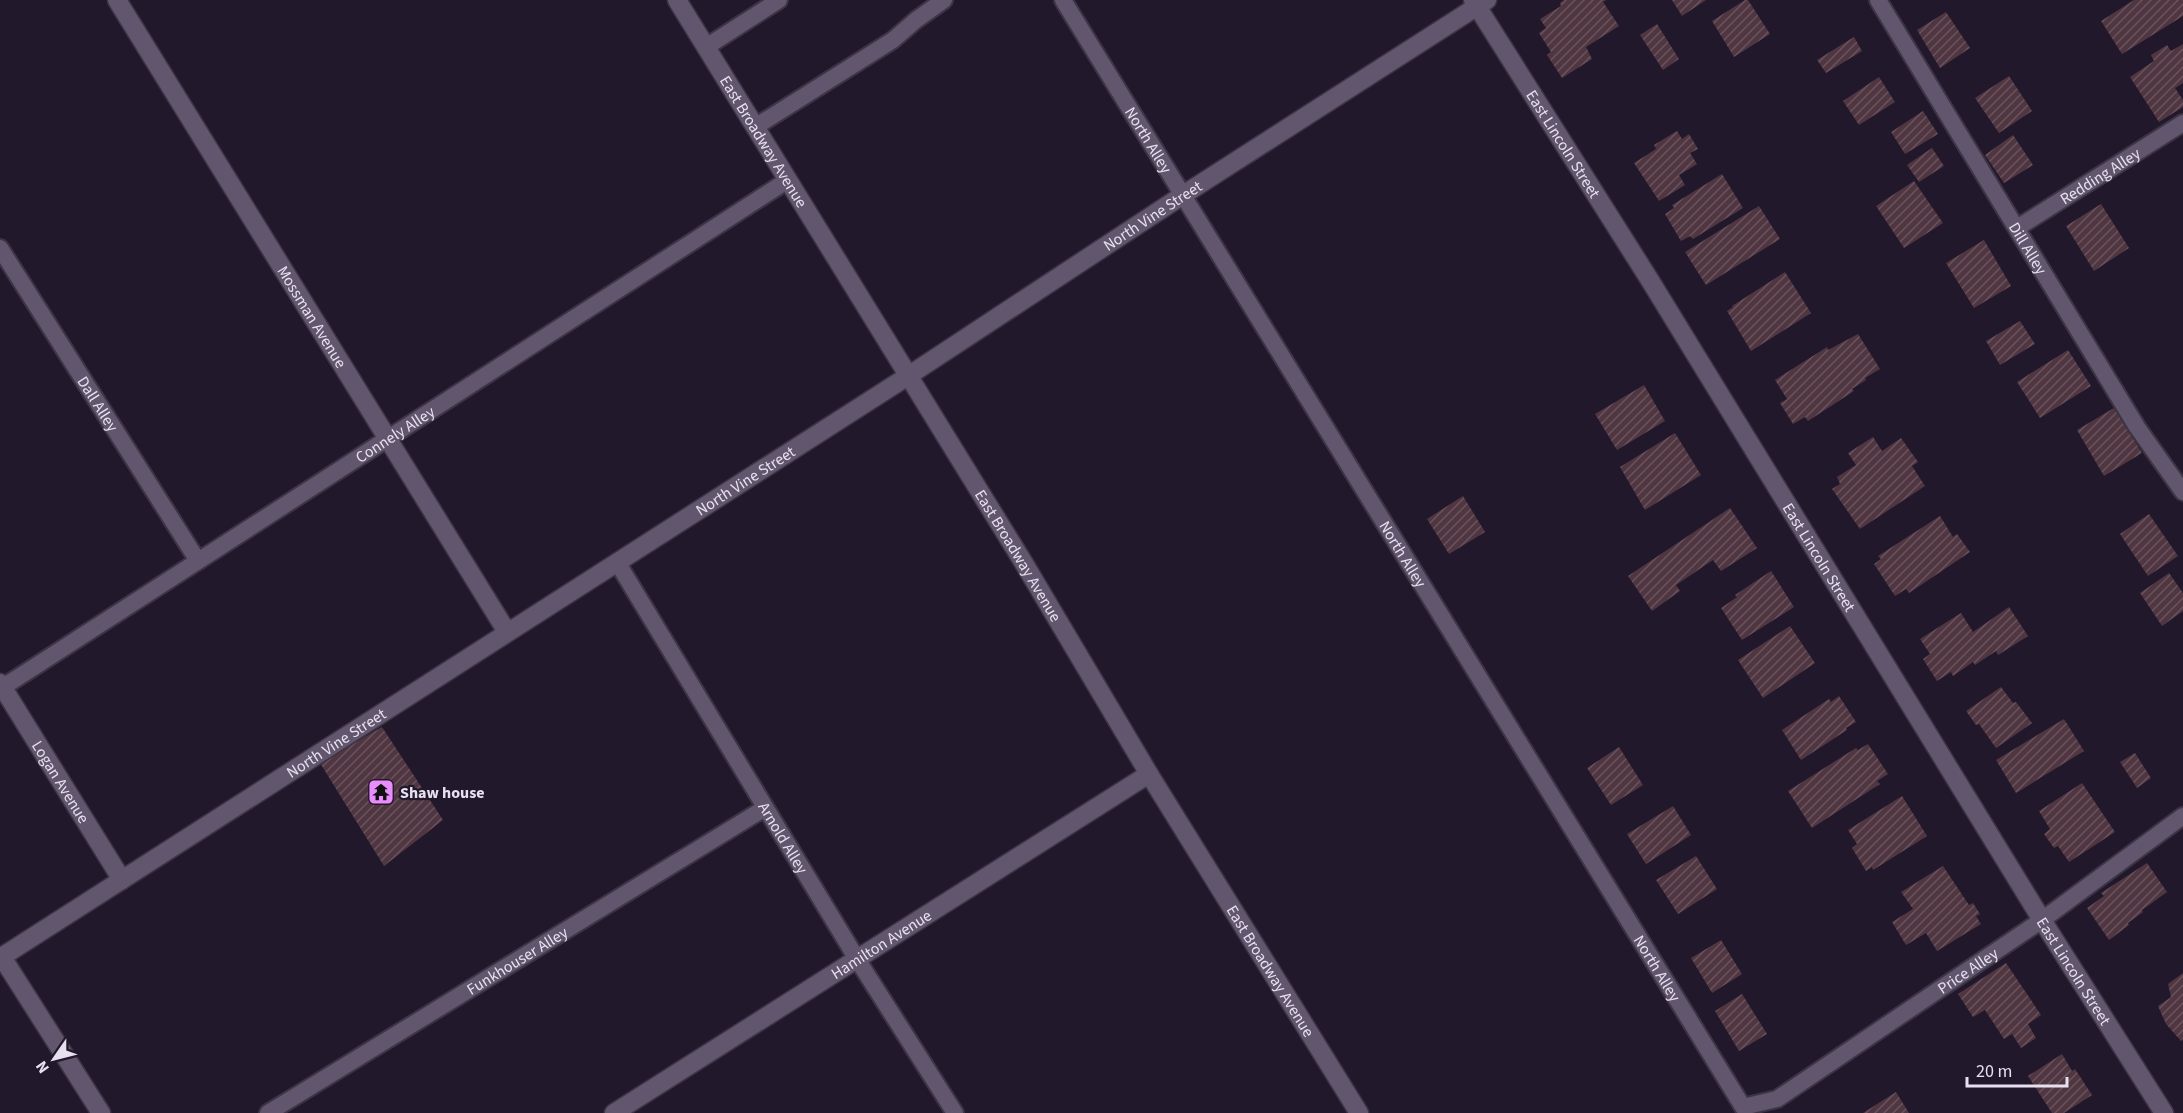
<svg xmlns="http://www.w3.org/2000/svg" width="2183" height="1113" viewBox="0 0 2183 1113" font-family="'Source Sans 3',sans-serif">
<defs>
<pattern id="building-hatch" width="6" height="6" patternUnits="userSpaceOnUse" patternTransform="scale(1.5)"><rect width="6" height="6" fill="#503640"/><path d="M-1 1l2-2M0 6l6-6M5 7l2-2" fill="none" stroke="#69535c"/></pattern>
</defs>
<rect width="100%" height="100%" fill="#22182c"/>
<path fill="url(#building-hatch)" d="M 1564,0 L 1606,0 L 1603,2 L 1619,26 L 1586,47 L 1592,59 L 1562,78 L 1547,55 L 1551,52 L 1539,33 L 1546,28 L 1540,19 L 1561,6 L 1560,3 Z
M 1672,0 L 1706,0 L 1682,16 Z
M 1745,0 L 1748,0 L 1770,34 L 1734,57 L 1712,21 Z
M 2134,0 L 2183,0 L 2183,16 L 2122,54 L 2101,21 Z
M 1946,12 L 1970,48 L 1940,68 L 1917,30 Z
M 1657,24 L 1679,59 L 1663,70 L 1640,35 Z
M 1854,37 L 1862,51 L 1826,73 L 1817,60 Z
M 2183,44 L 2183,83 L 2175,88 L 2183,100 L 2183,107 L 2159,122 L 2130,77 L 2154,61 L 2151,55 L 2167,45 L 2171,51 Z
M 2009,76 L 2032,111 L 1999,133 L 1975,98 Z
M 1879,77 L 1895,102 L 1859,125 L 1843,101 Z
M 1923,111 L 1938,134 L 1905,154 L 1891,132 Z
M 1677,131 L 1682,139 L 1689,134 L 1698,149 L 1690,153 L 1697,164 L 1679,175 L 1685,185 L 1659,201 L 1634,163 L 1656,149 L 1654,145 Z
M 2013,135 L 2033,165 L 2004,183 L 1985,155 Z
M 1932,148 L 1944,166 L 1919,182 L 1907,165 Z
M 1722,174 L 1743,208 L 1693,239 L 1690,236 L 1681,241 L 1665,214 L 1674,208 L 1672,205 Z
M 1914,181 L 1943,223 L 1904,248 L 1876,206 Z
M 2101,204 L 2129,248 L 2094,271 L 2066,226 Z
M 1759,206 L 1780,239 L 1706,285 L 1685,252 Z
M 1984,240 L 2011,286 L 1974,308 L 1946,263 Z
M 1785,272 L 1811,313 L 1751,351 L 1727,311 L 1733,307 L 1732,306 Z
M 2020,321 L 2035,344 L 2000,365 L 1986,341 Z
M 1858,334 L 1880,369 L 1865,378 L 1866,380 L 1852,389 L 1854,391 L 1808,421 L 1805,417 L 1793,424 L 1780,403 L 1787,399 L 1775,380 L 1827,347 L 1828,350 Z
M 2068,350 L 2091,386 L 2040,418 L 2017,382 Z
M 1644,385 L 1665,421 L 1617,450 L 1595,414 Z
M 2114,408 L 2142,453 L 2104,476 L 2077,430 Z
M 1675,433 L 1701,475 L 1645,510 L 1620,467 Z
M 1873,437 L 1882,451 L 1901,438 L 1918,462 L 1912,466 L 1925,486 L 1860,529 L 1832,489 L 1840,484 L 1837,477 L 1856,465 L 1848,453 Z
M 1463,496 L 1485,532 L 1449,554 L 1427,519 Z
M 1730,508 L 1757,548 L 1721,571 L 1713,560 L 1676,585 L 1680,591 L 1652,611 L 1628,576 Z
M 2149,514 L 2178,556 L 2148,576 L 2120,534 Z
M 1940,516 L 1953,537 L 1957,534 L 1970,552 L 1909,593 L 1906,589 L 1895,596 L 1874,564 L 1881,559 L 1878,556 Z
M 1771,571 L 1794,607 L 1742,640 L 1721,608 L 1737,597 L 1735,595 Z
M 2169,573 L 2183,593 L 2183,611 L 2162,626 L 2140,593 Z
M 2009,607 L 2028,636 L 1998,655 L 1996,651 L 1975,665 L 1973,662 L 1953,676 L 1951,672 L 1937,681 L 1923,659 L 1930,654 L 1920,639 L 1961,613 L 1973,632 Z
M 1790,626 L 1815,663 L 1763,698 L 1738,660 Z
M 2001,687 L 2013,703 L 2016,702 L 2032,723 L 1996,748 L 1979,724 L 1976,725 L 1966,711 Z
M 1839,696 L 1856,722 L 1846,728 L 1847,730 L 1801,760 L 1782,730 L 1829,699 L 1831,702 Z
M 2064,719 L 2084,751 L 2016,793 L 1996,760 Z
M 382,727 L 443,820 L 384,866 L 320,763 Z
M 1868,744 L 1888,774 L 1877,781 L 1880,784 L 1812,828 L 1788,791 L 1856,748 L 1858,750 Z
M 1619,747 L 1643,785 L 1611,805 L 1587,768 Z
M 2135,753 L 2151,778 L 2137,788 L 2120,762 Z
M 2082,783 L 2115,832 L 2069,862 L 2058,846 L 2054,848 L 2044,834 L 2050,829 L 2039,811 Z
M 1902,796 L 1927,836 L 1873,870 L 1872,867 L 1866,871 L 1852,848 L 1857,844 L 1848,830 Z
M 1673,806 L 1691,835 L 1646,864 L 1627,834 Z
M 1696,856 L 1717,889 L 1678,914 L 1656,880 Z
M 2147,863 L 2167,892 L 2142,910 L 2143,912 L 2128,923 L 2129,925 L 2109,940 L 2087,908 L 2104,896 L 2101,893 Z
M 1943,866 L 1969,905 L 1973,903 L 1980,914 L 1976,916 L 1981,924 L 1937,951 L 1926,933 L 1906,945 L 1892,922 L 1913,909 L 1901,892 Z
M 1721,940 L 1742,974 L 1712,993 L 1691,958 Z
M 2006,963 L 2041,1015 L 2028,1024 L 2036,1038 L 2021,1048 L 2012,1034 L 2004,1039 L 1985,1010 L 1973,1017 L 1958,994 Z
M 2183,973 L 2183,1039 L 2181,1041 L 2166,1024 L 2158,1006 L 2171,997 L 2168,984 Z
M 1742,994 L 1767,1034 L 1739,1051 L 1715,1011 Z
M 2062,1054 L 2072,1071 L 2075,1069 L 2092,1095 L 2064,1113 L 2052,1113 L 2028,1076 Z
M 1896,1092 L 1909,1113 L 1863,1113 Z"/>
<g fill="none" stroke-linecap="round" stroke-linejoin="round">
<defs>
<g id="lane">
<path id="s1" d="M 1063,0 L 1743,1107 L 1777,1099 L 2042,920 L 2183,816"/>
<path id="s2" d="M 1878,0 L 2137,427 L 2183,492"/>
<path d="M 706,47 L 779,0"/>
<path d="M 755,127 L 893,40 L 916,20 L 944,0"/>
<path id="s3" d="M 2017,228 L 2183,123"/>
<path id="s4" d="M 0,248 L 198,561"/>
<path id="s5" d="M 617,562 L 857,959 L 955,1113"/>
<path id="s6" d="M 0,689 L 788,180"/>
<path id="s7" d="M 268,1113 L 765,808"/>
</g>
<g id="street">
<path id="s8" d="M 117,0 L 507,632"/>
<path id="s9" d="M 677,0 L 1025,565 L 1149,774 L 1359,1113"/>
<path id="s10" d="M 1473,0 L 1651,282 L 2042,920 L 2164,1113"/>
<path id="s11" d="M 0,683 L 122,880"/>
<path d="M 2,957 L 101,1113"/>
<path id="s12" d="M 0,958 L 908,376 L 1183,195 L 1487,0"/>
<path id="s13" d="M 614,1113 L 1149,774"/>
</g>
</defs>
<use href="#lane" stroke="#3c3544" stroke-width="20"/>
<use href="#street" stroke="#3c3544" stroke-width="21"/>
<use href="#lane" stroke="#61566e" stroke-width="16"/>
<use href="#street" stroke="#61566e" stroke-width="18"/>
</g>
<defs>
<symbol id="temple-square" viewBox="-11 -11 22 22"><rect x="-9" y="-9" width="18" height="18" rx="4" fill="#e98dfd" stroke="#22182c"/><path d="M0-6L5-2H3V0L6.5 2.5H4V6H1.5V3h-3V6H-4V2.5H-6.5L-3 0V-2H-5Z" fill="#111"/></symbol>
</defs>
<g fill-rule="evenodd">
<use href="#temple-square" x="366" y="777" width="30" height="30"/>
</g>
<g text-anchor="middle" stroke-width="4.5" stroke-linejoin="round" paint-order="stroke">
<g font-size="16" fill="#e7e1ef" stroke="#22182c">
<text dy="6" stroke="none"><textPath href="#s1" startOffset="164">North Alley</textPath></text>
<text dy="6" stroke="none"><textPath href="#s9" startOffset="166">East Broadway Avenue</textPath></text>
<text dy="6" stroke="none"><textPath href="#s10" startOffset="170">East Lincoln Street</textPath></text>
<text dy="6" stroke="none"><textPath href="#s3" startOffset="98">Redding Alley</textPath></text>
<text dy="6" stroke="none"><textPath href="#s12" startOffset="1371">North Vine Street</textPath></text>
<text dy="6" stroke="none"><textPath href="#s2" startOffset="290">Dill Alley</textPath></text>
<text dy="6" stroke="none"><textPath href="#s8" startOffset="372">Mossman Avenue</textPath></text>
<text dy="6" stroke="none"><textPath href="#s4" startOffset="184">Dall Alley</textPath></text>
<text dy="6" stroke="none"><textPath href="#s6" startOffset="470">Connely Alley</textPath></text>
<text dy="6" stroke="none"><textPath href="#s12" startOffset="885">North Vine Street</textPath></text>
<text dy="6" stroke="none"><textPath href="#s1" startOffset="650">North Alley</textPath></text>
<text dy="6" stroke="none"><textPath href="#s9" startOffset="652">East Broadway Avenue</textPath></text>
<text dy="6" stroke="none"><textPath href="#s10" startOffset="656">East Lincoln Street</textPath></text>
<text dy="6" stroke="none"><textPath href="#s12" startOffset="399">North Vine Street</textPath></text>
<text dy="6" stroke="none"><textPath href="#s11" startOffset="116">Logan Avenue</textPath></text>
<text dy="6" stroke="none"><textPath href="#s5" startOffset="322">Arnold Alley</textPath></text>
<text dy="6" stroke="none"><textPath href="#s13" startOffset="316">Hamilton Avenue</textPath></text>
<text dy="6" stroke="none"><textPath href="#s7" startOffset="292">Funkhouser Alley</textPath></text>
<text dy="6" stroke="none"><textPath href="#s1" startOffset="1136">North Alley</textPath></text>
<text dy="6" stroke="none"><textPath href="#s1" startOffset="1564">Price Alley</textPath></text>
<text dy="6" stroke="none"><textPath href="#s10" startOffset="1142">East Lincoln Street</textPath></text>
<text dy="6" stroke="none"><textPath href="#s9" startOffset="1138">East Broadway Avenue</textPath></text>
</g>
<g font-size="16" font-weight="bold" fill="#e7e1ef" stroke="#22182c" text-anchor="start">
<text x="400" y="798">Shaw house</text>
</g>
</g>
<g transform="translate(54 1059) rotate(235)" stroke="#22182c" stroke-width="4.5" paint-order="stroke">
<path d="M0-4.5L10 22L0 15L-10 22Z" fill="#e7e1ef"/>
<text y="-9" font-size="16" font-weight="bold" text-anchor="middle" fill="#e7e1ef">N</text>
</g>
<path d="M1967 1077v9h100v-9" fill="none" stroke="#e7e1ef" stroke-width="3"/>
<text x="1976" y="1077" font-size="18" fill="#e7e1ef" stroke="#22182c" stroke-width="4.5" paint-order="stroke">20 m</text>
</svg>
